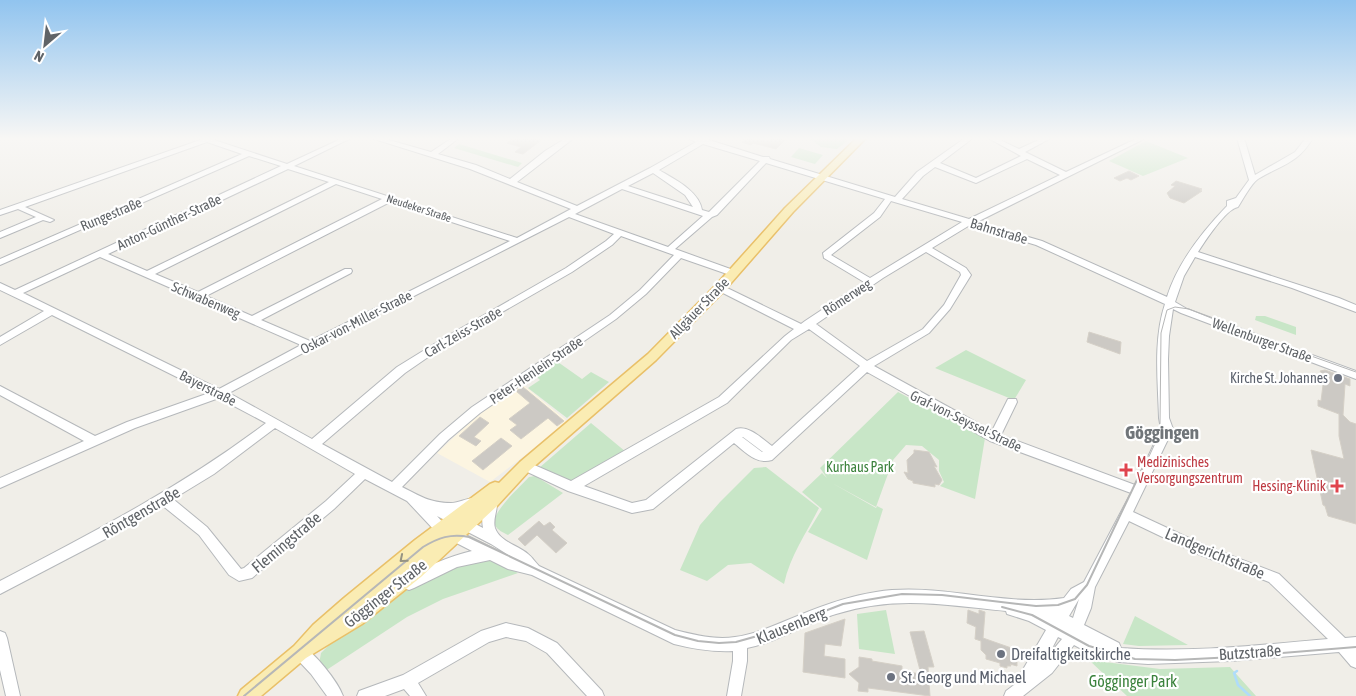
<svg xmlns="http://www.w3.org/2000/svg" width="1356" height="696" viewBox="0 0 1356 696" font-family="'Asap Condensed',sans-serif">
<rect width="100%" height="100%" fill="#f0eee8"/>
<path fill="#fcf5e1" d="M 521,383 L 567,421 L 552,435 L 490,482 L 437,453 L 484,409 Z"/>
<path fill="#c8e6c7" d="M 812,138 L 851,138 L 837,149 L 821,147 L 810,139 Z
M 1146,141 L 1188,158 L 1143,176 L 1109,161 Z
M 459,144 L 522,163 L 518,167 L 454,148 Z
M 799,148 L 823,155 L 815,164 L 791,157 Z
M 1256,316 L 1265,316 L 1296,327 L 1296,335 L 1255,320 Z
M 966,350 L 1026,380 L 1014,400 L 935,368 Z
M 555,360 L 582,379 L 591,372 L 609,382 L 567,418 L 528,388 L 540,380 L 534,374 Z
M 898,392 L 985,438 L 975,499 L 940,486 L 944,482 L 939,471 L 939,460 L 922,446 L 906,445 L 893,460 L 876,507 L 832,483 L 876,508 L 877,506 L 883,509 L 867,560 L 808,532 L 822,509 L 802,492 L 822,473 L 827,478 L 820,468 Z
M 591,423 L 626,452 L 572,483 L 539,468 Z
M 766,467 L 819,508 C 806,534 790,556 784,584 L 751,563 L 728,565 L 707,581 L 680,570 L 700,525 L 720,502 L 754,468 Z
M 535,476 L 563,493 L 508,535 C 504,533 497,530 495,525 C 490,513 521,486 529,477 Z
M 483,559 L 500,564 L 518,573 L 443,599 L 407,617 L 325,671 L 319,664 L 321,653 L 341,633 L 415,583 L 443,568 Z
M 886,610 L 895,654 L 859,649 L 857,614 Z
M 1135,616 L 1188,645 L 1139,646 L 1123,644 Z
M 1089,660 L 1160,669 L 1230,667 L 1256,696 L 1127,696 Z"/>
<g fill="none" stroke-linecap="round" stroke-linejoin="round">
<path stroke="#afdcfa" stroke-width="2.5" d="M 1237,671 L 1234,673 L 1238,685 L 1250,696"/>
</g>
<path fill="#ccc9c4" stroke="#d5d0c7" d="M 513,138 L 544,138 L 523,154 L 515,152 L 521,147 L 507,143 Z
M 742,138 L 769,140 L 771,138 L 780,138 L 786,139 L 776,149 L 753,143 L 751,145 L 742,142 L 744,140 Z
M 1129,171 L 1139,176 L 1131,180 L 1127,178 L 1120,181 L 1114,178 Z
M 1176,181 L 1202,189 L 1200,190 L 1202,191 L 1184,203 L 1170,198 L 1167,193 L 1175,186 L 1171,185 Z
M 1089,332 L 1121,342 L 1120,354 L 1087,342 Z
M 1325,370 L 1350,379 L 1350,386 L 1345,384 L 1343,415 L 1350,422 L 1356,424 L 1356,524 L 1328,516 L 1325,506 L 1323,505 L 1311,450 L 1344,459 L 1339,436 L 1339,414 L 1318,406 L 1318,400 L 1321,401 L 1324,377 L 1320,371 Z
M 523,387 L 564,421 L 557,426 L 548,418 L 521,439 L 510,430 L 517,425 L 509,419 L 530,403 L 516,391 Z
M 480,417 L 489,423 L 474,437 L 481,441 L 476,446 L 459,436 Z
M 501,438 L 512,446 L 483,470 L 472,461 Z
M 914,450 L 929,452 L 937,467 L 934,466 L 942,480 L 939,485 L 935,484 L 935,487 L 913,483 L 913,481 L 908,479 L 904,472 L 908,473 L 907,460 L 914,453 Z
M 539,521 L 544,526 L 550,522 L 555,527 L 552,530 L 567,543 L 556,553 L 537,535 L 525,546 L 518,539 Z
M 968,610 L 979,614 L 979,610 L 985,612 L 983,638 L 1017,650 L 1017,666 L 1010,664 L 1011,666 L 1007,666 L 1007,668 L 1000,666 L 1000,663 L 986,659 L 986,655 L 981,650 L 981,641 L 975,639 L 976,627 L 967,623 Z
M 845,619 L 841,646 L 825,644 L 824,656 L 845,659 L 845,678 L 803,672 L 805,633 Z
M 924,631 L 934,667 L 928,667 L 930,696 L 868,688 L 868,692 L 858,691 L 859,683 L 849,674 L 859,667 L 859,657 L 872,659 L 872,661 L 902,666 L 902,671 L 921,674 L 910,632 Z"/>
<g fill="none" stroke-linecap="round" stroke-linejoin="round">
<defs>
<path id="minor" d="M 206,138 L 215,138 L 214,140 L 287,164 L 343,138 L 351,138 L 294,166 L 517,238 L 571,209 L 470,169 L 371,138 L 382,138 L 431,152 L 452,138 L 459,138 L 438,154 L 476,165 L 510,179 L 545,151 L 566,138 L 574,138 L 517,182 L 577,206 L 650,168 L 696,142 L 688,138 L 706,139 L 763,157 L 769,157 L 770,159 L 895,197 L 917,172 L 965,138 L 973,138 L 940,163 L 976,178 L 1021,156 L 988,138 L 996,138 L 1019,149 L 1043,138 L 1051,138 L 1025,152 L 1066,172 L 1138,138 L 1146,138 L 977,222 L 1042,241 L 1167,297 C 1178,262 1202,232 1227,206 L 1227,201 L 1236,198 L 1249,180 L 1237,138 L 1244,138 L 1255,175 L 1295,152 L 1306,138 L 1313,138 C 1297,164 1283,164 1258,179 C 1251,184 1243,199 1238,207 C 1226,209 1205,241 1198,252 L 1339,298 L 1356,305 L 1356,312 L 1292,288 L 1195,257 L 1184,276 L 1175,302 L 1187,309 L 1356,371 L 1356,379 L 1181,313 L 1173,309 L 1169,336 L 1168,359 L 1169,418 L 1173,429 L 1133,512 L 1206,546 L 1279,574 L 1345,638 L 1356,637 L 1356,668 L 1351,666 L 1339,652 L 1230,661 L 1148,664 L 1119,662 L 1089,653 L 1074,645 L 1052,673 L 1023,696 L 1004,696 L 1006,691 L 1014,685 L 1046,630 L 1029,621 L 1007,614 L 1006,611 C 945,605 897,595 836,614 C 806,623 778,642 747,648 L 747,661 L 741,696 L 727,696 L 733,661 L 733,651 C 712,652 694,649 674,644 L 532,575 L 508,569 L 490,560 L 457,567 L 414,588 L 409,590 L 404,588 L 402,584 C 408,571 458,554 472,551 L 437,533 L 407,501 L 365,479 L 334,509 L 252,578 L 239,581 L 229,575 L 199,535 L 163,506 L 111,536 L 0,594 L 0,581 C 92,533 183,486 266,423 L 219,398 L 135,428 L 0,488 L 0,478 L 84,441 L 0,395 L 0,386 L 95,436 L 127,422 L 209,393 L 52,315 L 0,345 L 0,337 L 44,311 L 0,290 L 0,283 L 15,290 L 281,166 L 249,156 L 0,265 L 0,259 L 242,154 L 207,142 L 25,207 L 54,220 L 50,222 L 43,220 L 0,238 L 0,232 L 36,217 L 18,209 L 0,215 L 0,210 ZM 703,144 L 760,161 L 709,212 L 702,210 C 699,191 674,179 659,170 ZM 1027,159 L 1060,175 L 969,219 L 902,199 L 923,176 L 935,167 L 976,183 ZM 766,163 L 885,199 L 874,213 L 823,253 L 824,258 L 864,282 L 805,321 L 801,324 L 723,286 L 717,286 L 715,288 L 717,290 L 794,329 L 785,336 L 719,397 L 571,481 L 525,461 L 521,463 L 519,466 L 521,469 L 568,491 L 632,513 L 653,509 L 734,443 C 745,452 757,465 772,460 L 867,372 L 990,441 L 1131,493 L 1084,582 L 1071,589 L 1064,598 C 1001,607 939,582 876,592 C 849,596 824,605 800,615 C 779,623 758,634 735,637 C 715,640 695,635 675,630 L 539,566 C 535,562 532,557 528,554 C 518,545 500,542 495,528 C 492,518 500,506 496,497 L 492,496 L 488,497 C 483,507 481,517 483,528 L 454,513 L 478,507 L 480,503 L 478,499 C 469,496 460,503 451,503 C 430,503 420,496 402,487 L 448,440 L 480,413 L 616,319 L 646,294 L 681,258 L 730,275 L 736,275 L 737,273 L 736,271 L 675,249 L 712,217 L 717,215 ZM 288,169 L 329,182 L 147,271 L 108,254 ZM 653,173 L 685,195 L 693,207 L 628,186 ZM 336,184 L 382,199 L 198,292 L 155,274 ZM 622,189 L 703,216 L 668,247 L 575,214 ZM 891,201 L 962,222 L 870,278 L 831,255 L 880,217 ZM 390,202 L 510,241 L 310,341 L 261,320 L 351,273 L 352,271 L 351,269 L 345,269 L 252,316 L 206,296 ZM 569,217 L 614,234 L 606,241 L 566,268 L 444,338 L 397,367 L 312,439 L 229,393 L 314,347 ZM 970,225 L 1036,245 L 1165,304 C 1153,340 1158,381 1159,418 L 1161,429 L 1135,485 L 1001,435 L 1017,402 L 1016,399 L 1008,399 L 992,431 L 874,366 L 929,333 L 950,309 L 971,275 L 966,268 L 932,248 ZM 621,236 L 674,255 L 640,290 L 610,315 L 472,407 L 440,434 L 392,482 L 322,444 L 405,373 L 450,342 L 572,272 L 612,245 ZM 926,252 L 960,272 L 961,275 L 944,305 L 923,329 L 867,361 L 816,324 L 883,278 ZM 100,257 L 301,345 L 219,389 L 23,293 ZM 809,329 L 860,366 L 772,446 C 762,439 749,425 736,429 L 646,500 L 632,503 L 584,486 L 727,403 L 791,340 ZM 275,428 L 355,474 L 326,501 L 244,568 L 241,569 L 207,527 L 173,499 L 214,474 ZM 742,437 L 743,437 L 763,452 L 762,452 ZM 437,516 L 491,544 L 515,559 L 445,525 ZM 1129,521 L 1198,554 L 1269,582 L 1328,639 C 1259,645 1190,653 1121,648 L 1119,643 L 1084,625 L 1091,608 L 1095,587 ZM 1079,599 L 1073,618 L 1069,616 ZM 1058,637 L 1062,639 L 1048,656 Z
M 506,623 L 528,628 L 557,643 L 602,691 L 604,696 L 587,696 L 547,653 L 526,641 L 506,637 L 489,642 L 418,683 L 426,696 L 410,696 L 404,689 L 385,696 L 357,696 L 359,691 L 403,675 L 481,631 Z
M 0,631 L 5,633 L 7,638 L 20,696 L 6,696 L 0,670 Z
M 300,645 C 314,651 338,682 343,696 L 327,696 L 311,674 L 295,657 L 293,652 L 295,647 Z"/>
<path id="major" d="M 857,138 L 866,138 L 793,212 L 724,291 L 656,360 L 530,470 L 497,506 L 421,577 L 362,624 L 306,658 L 261,696 L 238,696 L 241,690 L 294,646 L 313,625 L 344,598 L 415,540 L 490,484 L 495,482 L 499,483 L 520,462 L 648,354 L 716,285 L 785,208 Z"/>
</defs>
<use href="#minor" stroke="#b5b8bb" stroke-width="2"/>
<use href="#major" stroke="#e9c069" stroke-width="3"/>
<use href="#minor" fill="#fff" fill-rule="evenodd"/>
<use href="#major" fill="#faecb3" fill-rule="evenodd"/>
<path stroke="#b6b7b7" stroke-width="1" d="M 1145,465 L 1158,437 L 1160,424 L 1161,333 L 1167,310 L 1175,307 L 1189,309 L 1258,337 L 1356,372"/>
<path stroke="#b6b7b7" stroke-width="2" d="M 1002,607 L 1032,615 L 1089,646 L 1135,659 L 1175,660 L 1234,657 L 1356,647
M 244,696 L 423,547 C 438,538 451,533 469,537 L 675,635 L 698,641 L 719,643 L 736,642 L 768,633 L 843,604 L 902,594 L 942,595 L 1036,606 L 1058,605 L 1075,599 L 1087,585 L 1145,463"/>
</g>
<defs><path id="oneway-chevron" d="M-2-3.5L2.5 0L-2 3.5" fill="none" stroke-width="1.6" stroke-linecap="round" stroke-linejoin="round" transform="scale(1.25)"/></defs>
<use stroke="#959382" href="#oneway-chevron" transform="translate(403 559) rotate(140)"/>
<linearGradient id="sky" x2="0" y2="1"><stop stop-color="#91c4ef"/><stop offset="0.59" stop-color="#f8f7f5"/><stop offset="1" stop-color="#f8f7f5" stop-opacity="0"/></linearGradient>
<rect width="1356" height="235" fill="url(#sky)"/>
<g fill="#6b7280" stroke="#fff" stroke-width="2">
<circle cx="1338" cy="378" r="5"/>
<circle cx="1001" cy="654" r="5"/>
<circle cx="891" cy="677" r="5"/>
</g>
<g fill="#e0444e" stroke="#fff" stroke-width="2">
<path d="M1123.5 462.5h5v5h5v5h-5v5h-5v-5h-5v-5h5z"/>
<path d="M1334.5 478.5h5v5h5v5h-5v5h-5v-5h-5v-5h5z"/>
</g>
<g text-anchor="middle" stroke-width="4.5" stroke-linejoin="round" paint-order="stroke">
<g font-size="11" fill="#5f6367" stroke="#fff">
<text transform="translate(419 208) rotate(18)" y="4">Neudeker Straße</text>
</g>
<g font-size="14" fill="#5f6367" stroke="#fff">
<text transform="translate(111 214) rotate(-23)" y="5">Rungestraße</text>
<text transform="translate(169 222) rotate(-25)" y="5">Anton-Günther-Straße</text>
<text transform="translate(999 231) rotate(17)" y="5">Bahnstraße</text>
<text transform="translate(847 297) rotate(-33)" y="5">Römerweg</text>
<text transform="translate(206 300) rotate(23)" y="5">Schwabenweg</text>
<text transform="translate(699 308) rotate(-46)" y="5">Allgäuer Straße</text>
<text transform="translate(356 322) rotate(-27)" y="5">Oskar-von-Miller-Straße</text>
<text transform="translate(463 332) rotate(-30)" y="5">Carl-Zeiss-Straße</text>
<text transform="translate(1262 340) rotate(20)" y="5">Wellenburger Straße</text>
<text transform="translate(536 370) rotate(-34)" y="5">Peter-Henlein-Straße</text>
<text transform="translate(208 388) rotate(27)" y="5">Bayerstraße</text>
<text transform="translate(966 421) rotate(26)" y="5">Graf-von-Seyssel-Straße</text>
</g>
<g font-size="14" fill="#5b616d" stroke="#fff" text-anchor="end">
<text x="1328" y="383">Kirche St. Johannes</text>
</g>
<g font-size="14" fill="#be3a42" stroke="#fff" text-anchor="start">
<text x="1137" y="467">Medizinisches<tspan x="1137" dy="16">Versorgungszentrum</tspan></text>
<text x="1326" y="491" text-anchor="end">Hessing-Klinik</text>
</g>
<g font-size="14" fill="#3b823c" stroke="#fff">
<text x="860" y="472">Kurhaus Park</text>
</g>
<g font-size="16" fill="#5f6367" stroke="#fff">
<text transform="translate(141 512) rotate(-30)" y="6">Röntgenstraße</text>
<text transform="translate(286 542) rotate(-40)" y="6">Flemingstraße</text>
<text transform="translate(1215 553) rotate(23)" y="6">Landgerichtstraße</text>
<text transform="translate(385 593) rotate(-38)" y="6">Gögginger Straße</text>
<text transform="translate(791 625) rotate(-22)" y="6">Klausenberg</text>
<text transform="translate(1250 652) rotate(-4)" y="6">Butzstraße</text>
</g>
<g font-size="16" fill="#5b616d" stroke="#fff" text-anchor="start">
<text x="1011" y="660">Dreifaltigkeitskirche</text>
<text x="901" y="683">St. Georg und Michael</text>
</g>
<g font-size="16" fill="#3b823c" stroke="#fff">
<text x="1133" y="687">Gögginger Park</text>
</g>
<g font-size="19" font-weight="bold" fill="#707579" stroke="#fff">
<text x="1162" y="439">Göggingen</text>
</g>
</g>
<g transform="translate(45 45) rotate(208)" stroke="#ffffff" stroke-width="4" paint-order="stroke">
<path d="M0-4L9 19L0 12L-9 19Z" fill="#5f6367"/>
<text y="-8" font-size="14" font-weight="bold" text-anchor="middle" fill="#5f6367">N</text>
</g>
</svg>
